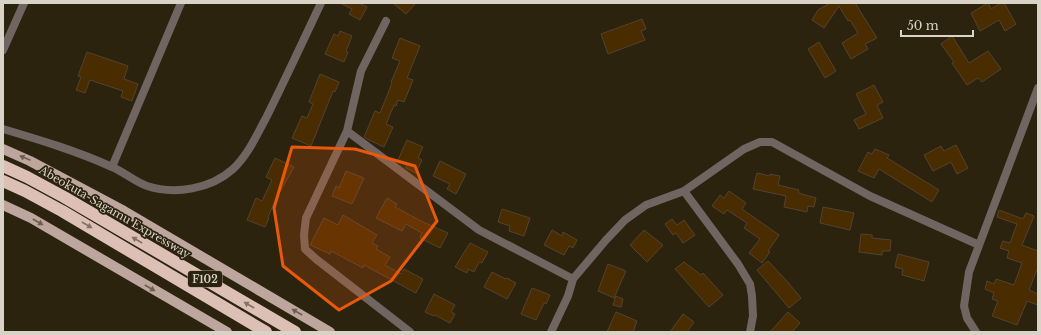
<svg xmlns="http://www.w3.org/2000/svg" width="1041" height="335" viewBox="0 0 1041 335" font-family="'Libre Baskerville',serif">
<rect width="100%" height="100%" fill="#2c230f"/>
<path fill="#492c00" stroke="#524331" d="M 340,3 L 359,3 L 367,7 L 360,20 L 349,14 L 352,9 Z
M 393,3 L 416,3 L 406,14 Z
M 830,3 L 855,3 L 877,38 L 865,44 L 868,49 L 851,59 L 842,43 L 858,33 L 850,20 L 848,21 L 839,6 L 824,28 L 812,20 L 818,10 Z
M 988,3 L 991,9 L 1001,3 L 1004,3 L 1016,24 L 1005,31 L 999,20 L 980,31 L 971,13 Z
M 642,19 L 646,29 L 641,31 L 645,40 L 608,54 L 601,34 Z
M 340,31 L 352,36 L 346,51 L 348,52 L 344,62 L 325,54 L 334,34 L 338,36 Z
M 952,36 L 969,63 L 988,51 L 1001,69 L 982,82 L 978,78 L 967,85 L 952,63 L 954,62 L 941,44 Z
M 400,38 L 420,46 L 407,78 L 413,80 L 404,102 L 398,100 L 396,106 L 394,105 L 386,124 L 393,127 L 384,147 L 369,140 L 364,137 L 375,111 L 380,113 L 392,83 L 391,82 L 400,61 L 392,58 Z
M 819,42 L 836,71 L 825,78 L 808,49 Z
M 87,52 L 128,66 L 124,79 L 138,84 L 132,101 L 121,97 L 123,91 L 90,80 L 85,93 L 76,90 L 81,77 L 78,76 Z
M 320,74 L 339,82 L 335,92 L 333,91 L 311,146 L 292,138 L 302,116 L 307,118 L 313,104 L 309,102 Z
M 874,85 L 883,102 L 877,105 L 883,118 L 859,129 L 854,120 L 866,114 L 856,94 Z
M 407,140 L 423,147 L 418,158 L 422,160 L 416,173 L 406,168 L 407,165 L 398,160 Z
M 956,145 L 968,168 L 957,174 L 951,162 L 933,171 L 924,155 L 941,146 L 944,151 Z
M 875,149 L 889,155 L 887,158 L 939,190 L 932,202 L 879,169 L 874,178 L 858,171 L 868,152 L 872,154 Z
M 275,158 L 294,167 L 280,192 L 279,191 L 268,217 L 269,218 L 265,227 L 247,220 L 256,198 L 262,201 L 272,180 L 266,177 Z
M 440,161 L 466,174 L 456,194 L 447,189 L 450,184 L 433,176 Z
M 346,171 L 364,178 L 352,204 L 332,196 L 336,186 L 339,188 Z
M 757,173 L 770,176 L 770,174 L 780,176 L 778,185 L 799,190 L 798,193 L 816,198 L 814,207 L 808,206 L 807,212 L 784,207 L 786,196 L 753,189 Z
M 729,191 L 746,203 L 742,209 L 779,235 L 768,251 L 770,252 L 762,263 L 749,253 L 760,239 L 744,228 L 747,223 L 727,210 L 724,214 L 712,206 L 720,195 L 724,198 Z
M 387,198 L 397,204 L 395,207 L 421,221 L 448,233 L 440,248 L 420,238 L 422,233 L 406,224 L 402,231 L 376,218 Z
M 823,207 L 854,213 L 850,230 L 820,223 Z
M 502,209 L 530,218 L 524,236 L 509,231 L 510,226 L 498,222 Z
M 999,210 L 1023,219 L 1026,213 L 1034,216 L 1022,245 L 1038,251 L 1038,267 L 1029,290 L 1038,294 L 1038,305 L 1027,301 L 1017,325 L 992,316 L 998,301 L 992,299 L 994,293 L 985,289 L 987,281 L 994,284 L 996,279 L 1014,285 L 1022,263 L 1007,258 L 1009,251 L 1000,248 L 1003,241 L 1010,243 L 1017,224 L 997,217 Z
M 343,215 L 377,235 L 372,243 L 378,246 L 376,249 L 390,257 L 385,265 L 401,274 L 404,269 L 423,279 L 416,293 L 364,265 L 363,268 L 331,251 L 330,254 L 310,245 L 324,218 L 338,225 Z
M 672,219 L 677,225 L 684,220 L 695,235 L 683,243 L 676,233 L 673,235 L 665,224 Z
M 552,230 L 562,236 L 563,232 L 577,240 L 573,248 L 569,246 L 564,255 L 544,245 Z
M 644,230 L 663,245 L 647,262 L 630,245 Z
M 861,234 L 872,235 L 872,238 L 891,240 L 890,251 L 882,251 L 882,255 L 859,252 Z
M 470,243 L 488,252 L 482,263 L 479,262 L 474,272 L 468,269 L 467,273 L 455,267 Z
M 898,254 L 929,262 L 924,281 L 902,275 L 903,269 L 895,267 Z
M 768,261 L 785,279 L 801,298 L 789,308 L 757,270 Z
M 684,262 L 701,275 L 703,273 L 723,295 L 709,307 L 675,269 Z
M 608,264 L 626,271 L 614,298 L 598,291 Z
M 492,272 L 506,279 L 507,278 L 516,283 L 507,299 L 484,287 Z
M 532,288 L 550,295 L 546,304 L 544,303 L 536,320 L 521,314 Z
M 434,294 L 455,305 L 451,312 L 455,314 L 450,323 L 435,315 L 434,316 L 425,312 Z
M 616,296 L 623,299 L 621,307 L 613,305 Z
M 616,312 L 637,321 L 633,332 L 607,332 Z
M 788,312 L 800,323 L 792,332 L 770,332 Z
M 683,314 L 694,322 L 687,332 L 670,332 Z"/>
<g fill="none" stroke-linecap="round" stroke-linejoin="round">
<path stroke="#706561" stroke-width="8" d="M 386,21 L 361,71 L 347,131 L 306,218 L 304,235 L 305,249 L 316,259 L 410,332
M 3,50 L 24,3
M 3,129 C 40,140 77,151 112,167 C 124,172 135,182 147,186 C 175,195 211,189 233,169 C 248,155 256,136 266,118 C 285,80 303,41 321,3
M 347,131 L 479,230 L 573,279
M 112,167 L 181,3
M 684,191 L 738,264 L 750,284 L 752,296 L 753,316 L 750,332
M 551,332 L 568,296 L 573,279 L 606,240 L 625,220 L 646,205 L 684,191 L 744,149 L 760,142 L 772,142 L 870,196 L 979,245
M 976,332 L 967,318 L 964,306 L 969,272 L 1038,88"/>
<path stroke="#bda69d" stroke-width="10" d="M 3,149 L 30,161 L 124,211 L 330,332
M 3,205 L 31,218 L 227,332"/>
<path stroke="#dcc0b5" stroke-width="12" d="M 3,166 L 27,177 L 64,197 L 295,332
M 3,181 L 25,191 L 62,211 L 266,332"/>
</g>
<defs><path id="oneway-solid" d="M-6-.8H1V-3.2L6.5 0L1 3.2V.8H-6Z"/></defs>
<g fill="#6d5e4f">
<use href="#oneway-solid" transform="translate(25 158) rotate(-157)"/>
<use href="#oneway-solid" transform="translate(38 222) rotate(30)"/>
<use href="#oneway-solid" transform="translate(150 288) rotate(30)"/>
<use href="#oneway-solid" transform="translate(297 312) rotate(-150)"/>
</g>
<g fill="#847262">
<use href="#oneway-solid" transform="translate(87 225) rotate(30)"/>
<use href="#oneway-solid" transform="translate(137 240) rotate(-150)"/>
<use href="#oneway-solid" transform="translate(249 305) rotate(-150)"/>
</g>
<path fill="#e8590c" fill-opacity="0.2" stroke="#e8590c" stroke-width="3" stroke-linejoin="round" d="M 292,147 L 355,149 L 415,166 L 437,221 L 391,281 L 339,310 L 283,266 L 274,208 Z"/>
<g text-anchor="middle" stroke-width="3.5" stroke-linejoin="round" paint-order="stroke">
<rect fill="#2c230f" stroke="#a49e8f" stroke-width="1" x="188" y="271" width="34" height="16" rx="3"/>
<g font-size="10" font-weight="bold" fill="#d8d3c6">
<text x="205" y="283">F102</text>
</g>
<g font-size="11" fill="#d8d3c6" stroke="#2c230f">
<text transform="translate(115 212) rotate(30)" y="4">Abeokuta-Sagamu Expressway</text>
</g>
</g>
<rect width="1041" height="335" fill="none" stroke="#d8d3c6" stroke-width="8"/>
<path d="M901 30v6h72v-6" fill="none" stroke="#d8d3c6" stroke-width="2"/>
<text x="907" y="30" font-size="12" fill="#d8d3c6" stroke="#2c230f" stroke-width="3" paint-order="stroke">50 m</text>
</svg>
